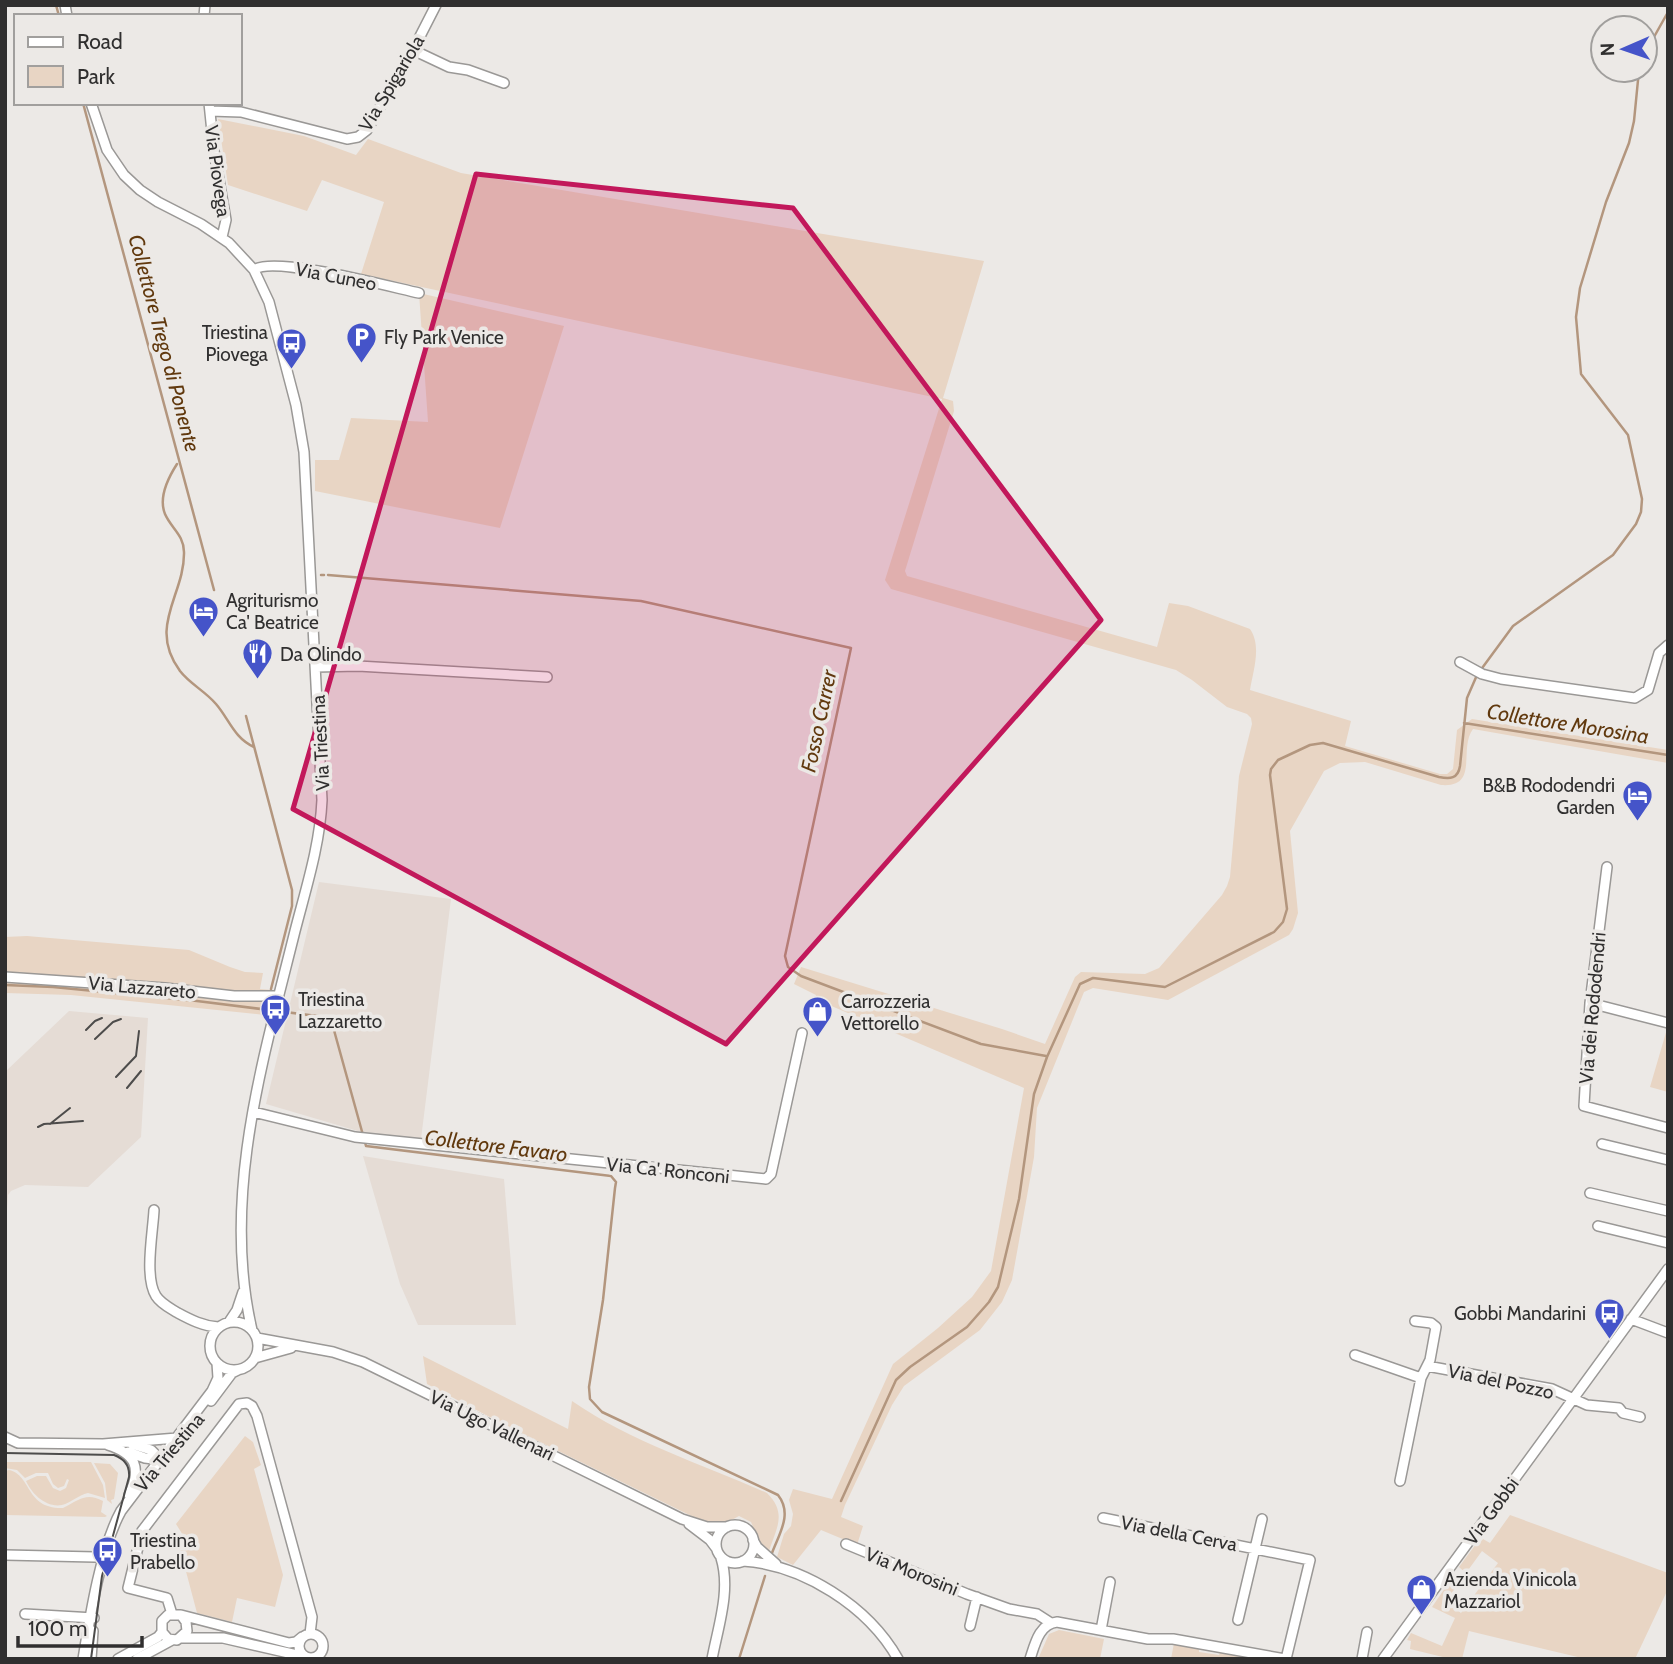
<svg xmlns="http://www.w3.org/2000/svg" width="1673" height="1664" viewBox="0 0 1673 1664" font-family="Cabin,sans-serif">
<rect width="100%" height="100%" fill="#ece9e6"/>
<path fill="#e5dcd5" d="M 319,882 L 451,899 L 421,1139 L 368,1134 L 266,1104 Z
M 69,1011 L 148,1018 L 141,1137 L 88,1187 L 25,1185 L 11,1191 L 8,1195 L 5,1242 L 5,1072 Z
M 363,1156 L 504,1179 L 516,1325 L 418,1325 L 400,1284 Z"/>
<path fill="#e8d5c4" d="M 218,119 L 304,136 L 356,155 L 368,139 L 461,173 L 984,261 L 943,398 L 953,401 L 954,411 L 905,571 L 907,576 L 1157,647 L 1169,603 L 1188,606 L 1250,629 C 1262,646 1253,671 1250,690 L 1351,721 L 1345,746 L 1440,774 L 1447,774 L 1453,769 L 1457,730 L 1472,719 L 1668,750 L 1668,763 L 1473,729 C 1458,749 1480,788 1441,785 L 1365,762 L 1340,763 L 1324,771 L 1290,831 L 1298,913 L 1293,929 L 1289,935 L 1168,1000 L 1093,988 L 1084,992 L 1037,1108 L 1034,1157 L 1012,1280 L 1002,1302 L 980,1330 L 904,1386 L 892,1405 L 845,1505 L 841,1517 L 863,1526 L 857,1545 L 821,1530 L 793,1565 L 777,1557 L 784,1534 L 791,1526 L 793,1514 L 789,1500 L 793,1489 L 832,1499 L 893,1364 L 938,1328 L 972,1297 L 991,1271 L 1024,1088 L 815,999 L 816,995 L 794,984 L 801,967 L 1002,1029 L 1045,1044 L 1075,977 L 1081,972 L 1145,974 L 1159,968 L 1222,895 L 1227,886 L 1230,877 L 1239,776 L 1252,724 L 1251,718 L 1247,714 L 1227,707 L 1192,680 L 1176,670 L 891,589 L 885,580 L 942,399 L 361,274 L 384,202 L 322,180 L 307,211 L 228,185 Z
M 419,293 L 564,326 L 500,528 L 315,491 L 315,460 L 339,460 L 351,418 L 428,422 Z
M 27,936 L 189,950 L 230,967 L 245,972 L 263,973 L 260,989 L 272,990 L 265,1015 L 71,995 L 5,993 L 5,937 Z
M 1667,1029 L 1668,1029 L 1668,1092 L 1650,1087 Z
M 423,1356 L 568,1429 L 572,1401 C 631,1442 702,1464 767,1493 C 787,1513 777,1527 769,1551 L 759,1541 L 751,1522 L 739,1516 L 726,1523 L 708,1524 L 501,1423 L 427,1384 Z
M 245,1436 L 253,1442 L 261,1465 L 254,1469 L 283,1575 L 275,1607 L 237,1598 L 232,1622 L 197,1613 L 179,1545 L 186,1540 L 176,1524 Z
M 5,1462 L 91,1462 L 103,1485 L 105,1498 L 88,1493 C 78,1495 71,1503 62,1505 C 46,1508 32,1494 26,1481 L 37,1476 L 46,1476 L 53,1488 L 60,1491 L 66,1488 L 69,1480 L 67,1479 L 64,1486 L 58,1488 L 53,1484 L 48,1473 L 36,1473 L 25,1478 L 17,1470 L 5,1468 Z
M 94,1463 L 110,1464 L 118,1473 L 114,1499 L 111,1500 L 112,1504 L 107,1500 L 105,1483 Z
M 9,1470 C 32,1475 25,1509 63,1508 C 79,1500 86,1492 103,1501 L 101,1512 L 107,1516 L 105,1517 L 5,1515 L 5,1471 Z
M 1510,1515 L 1668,1573 L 1668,1589 L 1635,1659 L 1586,1659 L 1469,1631 L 1462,1659 L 1451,1659 L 1410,1649 L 1411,1641 L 1407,1640 L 1411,1633 L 1442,1646 L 1455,1618 L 1432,1607 L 1454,1575 L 1461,1580 L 1446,1601 L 1461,1613 L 1498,1563 L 1482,1551 L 1466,1573 L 1459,1567 L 1476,1544 L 1478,1545 L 1483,1539 L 1490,1543 Z
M 1059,1630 L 1104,1639 L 1100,1659 L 1038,1659 L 1049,1634 Z
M 1174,1643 L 1199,1648 L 1199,1652 L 1219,1655 L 1221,1651 L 1266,1659 L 1171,1659 Z"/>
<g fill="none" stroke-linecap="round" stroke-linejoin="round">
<path stroke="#b3967e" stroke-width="2.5" d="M 56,5 L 59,16
M 1645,53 L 1668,12
M 83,103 L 214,590
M 177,464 C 168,478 158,497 165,514 C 171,528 184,535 184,552 C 185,595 147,626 180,671 C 190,684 205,691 216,704 C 229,719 234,738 254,747
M 321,575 L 324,575
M 328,575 L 641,601 L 851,648 L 785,956 L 788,967 L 801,976 L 981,1044 L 1046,1056
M 246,716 L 292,890 L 292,906 L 271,989
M 1464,723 L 1668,755
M 5,985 L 53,987 L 197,1001 L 325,1017 L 332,1023 L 366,1146 L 611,1176 L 616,1182 L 615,1188 L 603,1300 L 589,1387 L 590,1399 L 602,1412 L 778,1495 C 793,1514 779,1534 772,1553
M 841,1501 L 896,1380 L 910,1367 L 967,1327 L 989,1302 L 998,1287 L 1019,1199 L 1034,1094 L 1047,1057 L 1080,984 L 1093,978 L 1165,987 L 1274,932 L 1283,922 L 1287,909 L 1270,775 L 1271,769 L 1278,760 L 1310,745 L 1323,743 L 1439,777 C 1450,779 1458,779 1460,766 L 1467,698 L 1477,675 L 1513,626 L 1613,555 L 1636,524 L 1641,512 L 1642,499 L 1628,435 L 1581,374 L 1576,317 L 1580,288 L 1606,202 L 1629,143 L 1634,121 L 1639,70
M 739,1659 L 765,1576"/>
<defs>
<path id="minor" d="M 65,5 L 67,16
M 204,16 L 205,5
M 413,50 L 449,67 L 468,70 L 504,83
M 91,103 L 107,150 L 124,175 L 140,190 L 158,202 L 201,224 L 229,243 L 254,270 L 269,302 L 296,405 L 304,452 L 322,800 C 320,845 306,888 295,931 C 263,1060 221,1197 252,1330
M 209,103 L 214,151 L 226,220 L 222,237
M 210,111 L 241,112 L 347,139 L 358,137 L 367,130 L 413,50 L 436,5
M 254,270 C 272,255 391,287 419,293
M 1460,662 L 1482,674 L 1501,679 L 1635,698 L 1648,690 L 1659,653 L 1668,645
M 316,667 L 358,666 L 547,677
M 1607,867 L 1590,1003 L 1584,1106 L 1668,1128
M 5,977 L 165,988 L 234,996 L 279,996
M 1590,1003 L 1668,1023
M 254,1112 L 355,1137 L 766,1179 L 771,1174 L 802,1033
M 1602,1144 L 1668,1160
M 1590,1193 L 1668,1211
M 154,1210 C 153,1232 144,1277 156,1296 C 161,1304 170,1308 178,1313 C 191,1320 203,1326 218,1327
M 1598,1226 L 1668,1243
M 1631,1319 L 1668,1333
M210 1346a24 24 0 1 1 48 0a24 24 0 1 1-48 0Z
M 229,1322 L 237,1310 L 243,1292
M 257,1338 L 333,1352 L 363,1362 L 682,1519 L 707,1527 L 727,1527
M 1355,1355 L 1421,1378
M 255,1358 L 291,1348
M 1427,1366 L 1552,1389 L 1587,1405 L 1619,1408 L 1623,1413 L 1640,1417
M 211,1401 L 232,1373 L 238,1370
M 5,1437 L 18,1443 L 103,1444 L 177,1438
M 132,1444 L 151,1450 L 161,1460
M 108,1445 C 136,1454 142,1468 129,1495
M 128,1452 L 145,1458 L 161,1460
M 1400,1481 L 1421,1378 L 1430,1360 L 1436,1327 L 1431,1323 L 1415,1321
M 1103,1518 L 1310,1560 L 1286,1659
M 689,1524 L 710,1540 L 716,1548
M716 1544a19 19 0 1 1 38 0a19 19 0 1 1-38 0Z
M 753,1540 L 757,1547 L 776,1564
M 846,1544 L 967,1594 L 1009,1609 L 1037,1614 L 1051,1623
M 5,1555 L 95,1557
M 743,1561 C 803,1565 868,1606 898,1659
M 25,1614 L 94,1618
M 172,1614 L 167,1598 L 128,1588 L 142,1531 L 239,1404 L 247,1403 L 252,1406 L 257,1416 L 312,1617 L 310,1634
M 181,1615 L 289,1643 L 296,1642 L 302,1637
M 1238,1620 L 1262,1519
M 970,1626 L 977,1597
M 1101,1630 L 1110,1582
M299 1646a12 12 0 1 1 24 0a12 12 0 1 1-24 0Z
M 180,1638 L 223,1638 L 306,1657
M 83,1659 C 90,1616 101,1547 121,1511 L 212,1391 L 218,1378 L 217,1363
M 91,1659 L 93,1631
M 118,1659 L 158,1637 L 162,1632 L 162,1621 L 168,1615 L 181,1615 L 186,1622 L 187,1631 L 177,1640 L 168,1639 L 162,1632
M 137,1659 L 172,1640
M 712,1659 C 718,1627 731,1590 721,1558
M 1030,1659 C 1035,1644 1039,1624 1057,1622 L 1148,1639 L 1173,1639 L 1285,1659
M 1362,1659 L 1367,1632
M 1383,1659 L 1668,1269"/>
</defs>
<use href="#minor" stroke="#9a9896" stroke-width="12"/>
<use href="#minor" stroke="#fff" stroke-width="9"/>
<path stroke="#4d4c4b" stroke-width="2" d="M 86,1030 L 95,1021 L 102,1018
M 95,1039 L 113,1022 L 121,1019
M 116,1077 L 136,1056 L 139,1031
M 127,1088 L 141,1071
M 50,1124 L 70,1108
M 38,1127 L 44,1124 L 83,1121
M 5,1453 L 114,1455 C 125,1459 130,1466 129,1477 L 102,1576 L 91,1659"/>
</g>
<path fill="#c2185b" fill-opacity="0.2" stroke="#c2185b" stroke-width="5" stroke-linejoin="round" d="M 476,174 L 793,208 L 1101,620 L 726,1044 L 293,809 Z"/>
<defs>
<symbol id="parking-pin" viewBox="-11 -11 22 30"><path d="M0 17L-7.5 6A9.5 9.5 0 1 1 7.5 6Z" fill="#4554c9" stroke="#ece9e6"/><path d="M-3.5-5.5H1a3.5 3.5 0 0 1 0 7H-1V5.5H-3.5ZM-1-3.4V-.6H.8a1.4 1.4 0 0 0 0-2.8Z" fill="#fff"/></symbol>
<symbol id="bus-pin" viewBox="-11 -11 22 30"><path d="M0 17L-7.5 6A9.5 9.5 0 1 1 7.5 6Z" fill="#4554c9" stroke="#ece9e6"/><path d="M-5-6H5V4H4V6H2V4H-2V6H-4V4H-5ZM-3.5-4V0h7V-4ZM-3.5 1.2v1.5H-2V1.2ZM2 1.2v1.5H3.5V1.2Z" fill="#fff"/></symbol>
<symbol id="hotel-pin" viewBox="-11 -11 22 30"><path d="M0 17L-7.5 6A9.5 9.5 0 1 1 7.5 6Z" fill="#4554c9" stroke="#ece9e6"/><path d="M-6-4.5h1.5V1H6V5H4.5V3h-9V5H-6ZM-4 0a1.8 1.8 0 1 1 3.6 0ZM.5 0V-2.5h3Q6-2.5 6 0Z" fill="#fff"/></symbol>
<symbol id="restaurant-pin" viewBox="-11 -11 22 30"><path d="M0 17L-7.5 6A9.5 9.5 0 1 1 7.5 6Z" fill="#4554c9" stroke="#ece9e6"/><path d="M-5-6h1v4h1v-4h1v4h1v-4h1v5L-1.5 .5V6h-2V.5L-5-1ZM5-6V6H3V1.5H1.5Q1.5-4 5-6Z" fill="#fff"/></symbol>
<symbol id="shop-pin" viewBox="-11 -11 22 30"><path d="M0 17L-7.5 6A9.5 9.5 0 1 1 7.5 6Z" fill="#4554c9" stroke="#ece9e6"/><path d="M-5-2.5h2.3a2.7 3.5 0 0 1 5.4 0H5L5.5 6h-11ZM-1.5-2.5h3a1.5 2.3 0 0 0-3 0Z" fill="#fff"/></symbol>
</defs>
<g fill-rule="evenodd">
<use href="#parking-pin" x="344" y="320" width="35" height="47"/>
<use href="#bus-pin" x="274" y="326" width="35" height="47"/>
<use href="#hotel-pin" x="186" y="594" width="35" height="47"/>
<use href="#restaurant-pin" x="240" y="636" width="35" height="47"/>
<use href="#hotel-pin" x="1620" y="778" width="35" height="47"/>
<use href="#bus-pin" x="258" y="992" width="35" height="47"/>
<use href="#shop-pin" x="800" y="994" width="35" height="47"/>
<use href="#bus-pin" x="1592" y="1296" width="35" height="47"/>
<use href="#bus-pin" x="90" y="1534" width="35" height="47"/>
<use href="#shop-pin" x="1404" y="1572" width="35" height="47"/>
</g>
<g text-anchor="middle" stroke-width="7" stroke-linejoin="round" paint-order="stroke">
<g font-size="19" fill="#302f2f" stroke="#ece9e6">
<text transform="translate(391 83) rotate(-59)" y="7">Via Spigariola</text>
<text transform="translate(218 171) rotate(82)" y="7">Via Piovega</text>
<text transform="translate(336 276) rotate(11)" y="7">Via Cuneo</text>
<text transform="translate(320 743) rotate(-93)" y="7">Via Triestina</text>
<text transform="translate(142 987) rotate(5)" y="7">Via Lazzareto</text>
<text transform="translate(1592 1008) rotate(-85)" y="7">Via dei Rododendri</text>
<text transform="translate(668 1170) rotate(6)" y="7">Via Ca' Ronconi</text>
<text transform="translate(1501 1381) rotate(12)" y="7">Via del Pozzo</text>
<text transform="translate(492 1425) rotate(26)" y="7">Via Ugo Vallenari</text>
<text transform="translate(169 1452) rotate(-50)" y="7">Via Triestina</text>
<text transform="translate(1491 1511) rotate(-54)" y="7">Via Gobbi</text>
<text transform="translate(1179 1533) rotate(11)" y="7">Via della Cerva</text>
<text transform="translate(912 1571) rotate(22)" y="7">Via Morosini</text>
</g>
<g font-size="19" fill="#302f2f" stroke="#ece9e6" text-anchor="start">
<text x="268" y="339" text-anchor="end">Triestina<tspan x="268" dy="22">Piovega</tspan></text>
<text x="384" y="344">Fly Park Venice</text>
<text x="226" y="607">Agriturismo<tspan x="226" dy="22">Ca' Beatrice</tspan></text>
<text x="280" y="661">Da Olindo</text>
<text x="1615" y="792" text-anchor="end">B&amp;B Rododendri<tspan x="1615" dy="22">Garden</tspan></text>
<text x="298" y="1006">Triestina<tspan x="298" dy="22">Lazzaretto</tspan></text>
<text x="841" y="1008">Carrozzeria<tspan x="841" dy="22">Vettorello</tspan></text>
<text x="1586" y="1320" text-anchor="end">Gobbi Mandarini</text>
<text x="130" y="1547">Triestina<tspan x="130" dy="22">Prabello</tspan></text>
<text x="1444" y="1586">Azienda Vinicola<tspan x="1444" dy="22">Mazzariol</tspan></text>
</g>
<g font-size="21" font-style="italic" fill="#61390e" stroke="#ece9e6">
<text transform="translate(164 343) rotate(75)" y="7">Collettore Trego di Ponente</text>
<text transform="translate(819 721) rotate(-78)" y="7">Fosso Carrer</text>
<text transform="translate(1568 724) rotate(9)" y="7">Collettore Morosina</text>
<text transform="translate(496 1146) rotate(7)" y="7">Collettore Favaro</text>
</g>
</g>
<rect width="1673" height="1664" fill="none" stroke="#302f2f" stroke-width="14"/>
<rect x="14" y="14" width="228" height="91" fill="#ece9e6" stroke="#a19f9d" stroke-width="2"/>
<rect x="28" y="37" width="35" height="10" fill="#ffffff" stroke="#a19f9d" stroke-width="2"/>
<text x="77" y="49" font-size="21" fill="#302f2f">Road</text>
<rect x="28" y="66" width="35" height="21" fill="#e8d5c4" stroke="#a19f9d" stroke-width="2"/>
<text x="77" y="84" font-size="21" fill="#302f2f">Park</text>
<g transform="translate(1624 49) rotate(268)"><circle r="33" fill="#ece9e6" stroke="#a19f9d" stroke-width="2"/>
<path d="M0-5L12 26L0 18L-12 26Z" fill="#4554c9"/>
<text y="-10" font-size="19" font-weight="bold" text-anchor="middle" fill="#302f2f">N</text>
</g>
<path d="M18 1636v10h124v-10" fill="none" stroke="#302f2f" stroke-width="3.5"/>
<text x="28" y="1636" font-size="21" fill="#302f2f" stroke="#ece9e6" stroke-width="5" paint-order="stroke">100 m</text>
</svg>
